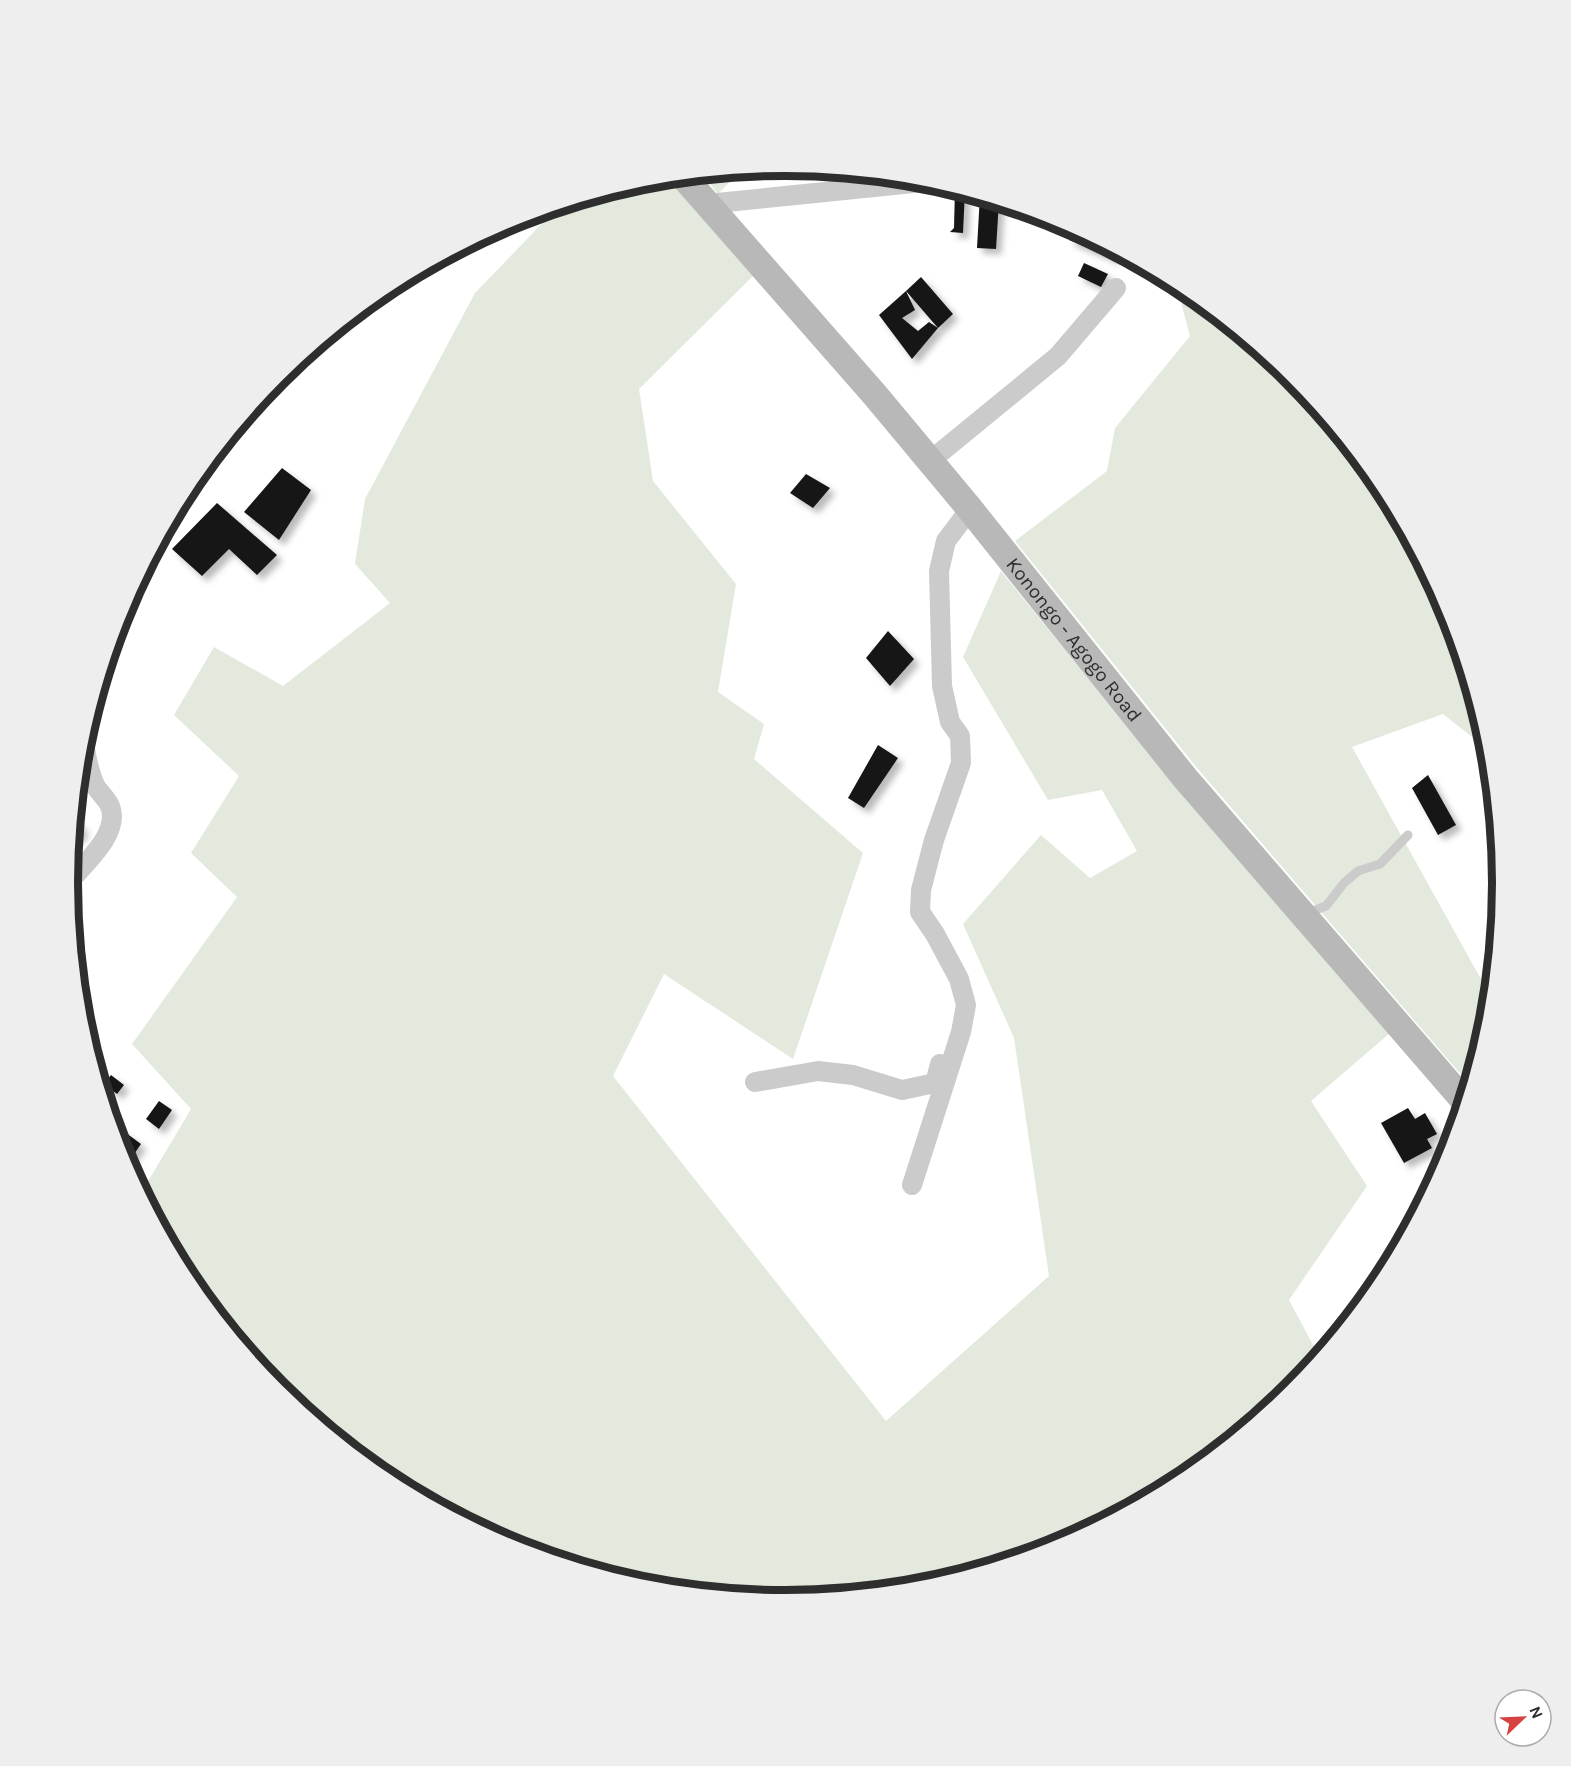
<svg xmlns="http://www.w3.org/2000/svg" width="1571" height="1766" viewBox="0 0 1571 1766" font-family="Karla,sans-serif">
<defs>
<filter id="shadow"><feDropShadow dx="5.5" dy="5.5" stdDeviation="3" flood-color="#0004"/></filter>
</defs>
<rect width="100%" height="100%" fill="#fff"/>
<path fill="#e3eadd" d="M 742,169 L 718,194 L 701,173 Z
M 666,177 L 753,276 L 639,389 L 653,481 L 736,584 L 718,692 L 764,724 L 754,759 L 863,853 L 793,1059 L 664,974 L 613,1076 L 886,1421 L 1049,1276 L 1014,1038 L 963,924 L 1041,835 L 1090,878 L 1137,851 L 1102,790 L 1048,800 L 963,657 L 1001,571 L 1175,786 L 1390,1033 L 1311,1101 L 1367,1186 L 1289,1300 L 1320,1358 L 1293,1391 L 1184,1480 L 1060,1546 L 925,1587 L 785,1601 L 645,1587 L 510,1546 L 386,1480 L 278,1390 L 188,1282 L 141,1193 L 191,1109 L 132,1044 L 237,897 L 191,853 L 239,776 L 174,715 L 214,647 L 283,686 L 390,603 L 355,564 L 365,499 L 475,293 L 556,209 L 554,206 L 646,179 Z
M 1182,285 L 1293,376 L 1383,484 L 1449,609 L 1490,743 L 1491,752 L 1443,714 L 1352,747 L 1492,999 L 1490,1023 L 1470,1085 L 1197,768 L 1015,541 L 1107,471 L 1115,428 L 1190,336 L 1178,291 Z"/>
<path fill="#151515" filter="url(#shadow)" d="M 955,188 L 965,191 L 963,233 L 950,232 L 954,228 Z
M 980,195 L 999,201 L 996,249 L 977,248 Z
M 1074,228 L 1117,250 L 1114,259 L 1069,240 Z
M 1084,263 L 1108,274 L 1101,287 L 1078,276 Z
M 921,277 L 953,314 L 938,328 L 906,291 Z
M 906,291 L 915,310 L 902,318 L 918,331 L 929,322 L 938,328 L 912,359 L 879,315 Z
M 282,468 L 311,490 L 279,540 L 244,512 Z
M 806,474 L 830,488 L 813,508 L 790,493 Z
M 217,503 L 277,555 L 257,575 L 229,549 L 202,576 L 172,549 Z
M 888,631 L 914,659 L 890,686 L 866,658 Z
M 878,745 L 898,758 L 864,808 L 848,798 Z
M 1428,775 L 1456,825 L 1438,835 L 1412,788 Z
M 74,816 L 84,831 L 72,840 Z
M 111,1075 L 124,1085 L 117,1094 L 104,1084 Z
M 159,1101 L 172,1110 L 159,1129 L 146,1119 Z
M 1408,1108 L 1415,1119 L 1425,1113 L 1437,1134 L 1427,1139 L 1432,1148 L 1404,1163 L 1381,1123 Z
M 122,1130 L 141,1144 L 132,1157 L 119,1149 L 116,1139 Z"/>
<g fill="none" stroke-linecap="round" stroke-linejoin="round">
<path stroke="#cbcbcb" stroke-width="9" d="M 1305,914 L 1326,906 L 1344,883 L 1358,871 L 1380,864 L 1408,835"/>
<path stroke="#cbcbcb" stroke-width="20" d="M 707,204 L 933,181
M 930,461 L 1058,356 L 1116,288
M 68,883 C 84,864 121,833 110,806 C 107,799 100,793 96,787 C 88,772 86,754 83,738
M 755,1082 L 818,1071 L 853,1075 L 902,1090 L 935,1083 L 940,1064
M 912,1185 L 961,1032 L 966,1005 L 959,979 L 935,934 L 920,912 L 921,890 L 934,840 L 961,763 L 960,736 L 950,722 L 942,686 L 939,571 L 946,541 L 970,509"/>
<path stroke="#b8b8b8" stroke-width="27" id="s1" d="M 682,175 L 875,395 L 970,509 L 1185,778 L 1466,1103"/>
</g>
<g text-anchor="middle" stroke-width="6" stroke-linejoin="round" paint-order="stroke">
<g font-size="20" fill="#2e2e2e" stroke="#fff">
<text dy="7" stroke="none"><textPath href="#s1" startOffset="608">Konongo - Agogo Road</textPath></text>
</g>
</g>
<path d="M0 0H1571V1766H0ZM78 883a707 707 0 1 1 1414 0a707 707 0 1 1-1414 0Z" fill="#eee" fill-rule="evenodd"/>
<path fill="none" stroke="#2e2e2e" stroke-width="8" d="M78 883a707 707 0 1 1 1414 0a707 707 0 1 1-1414 0Z"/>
<g transform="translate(1523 1718) rotate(67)"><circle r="28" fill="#ffffff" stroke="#ababab" stroke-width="1.5"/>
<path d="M0-4.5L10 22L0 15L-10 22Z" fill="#d6423f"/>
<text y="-9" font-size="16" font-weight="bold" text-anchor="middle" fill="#2e2e2e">N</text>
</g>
</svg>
